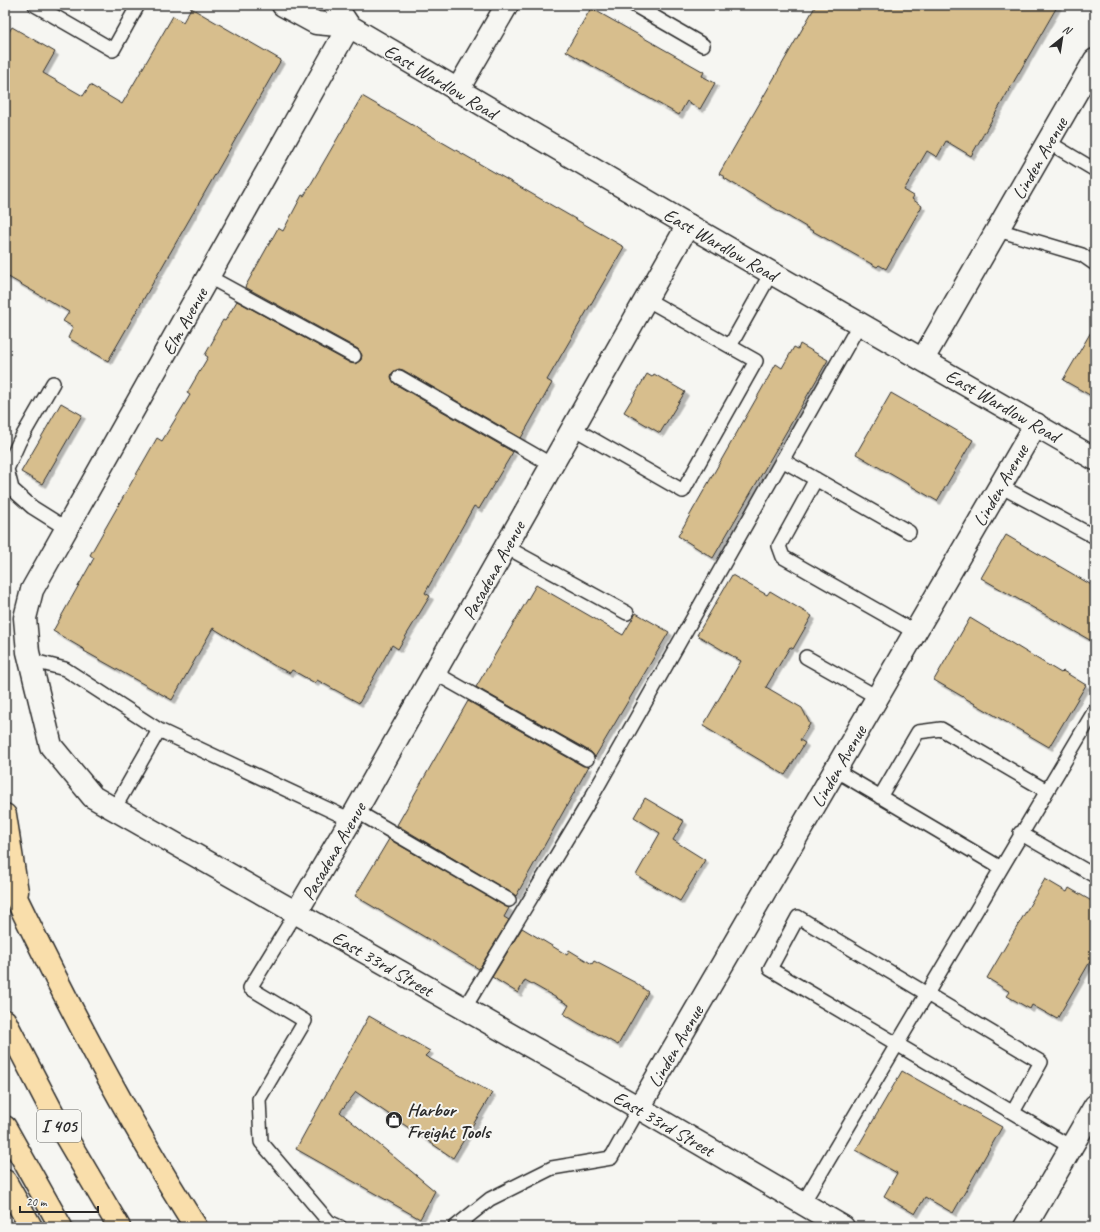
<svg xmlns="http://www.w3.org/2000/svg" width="1100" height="1232" viewBox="0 0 1100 1232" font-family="Caveat,sans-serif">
<defs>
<filter id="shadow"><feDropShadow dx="3.5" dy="3.5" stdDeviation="0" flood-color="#0004"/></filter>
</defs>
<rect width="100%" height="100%" fill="#f6f6f2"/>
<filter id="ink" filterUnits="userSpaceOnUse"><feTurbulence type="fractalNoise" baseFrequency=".025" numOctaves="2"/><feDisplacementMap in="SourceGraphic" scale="8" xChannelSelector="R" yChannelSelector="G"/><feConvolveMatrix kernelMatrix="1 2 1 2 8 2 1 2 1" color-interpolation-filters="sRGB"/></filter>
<g filter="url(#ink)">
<path fill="#d7be8d" stroke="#2b2b2b" filter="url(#shadow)" d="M 816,5 L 1058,5 L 971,156 L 946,141 L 937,157 L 927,151 L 904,190 L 914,196 L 912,199 L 922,206 L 886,269 L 879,265 L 877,267 L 816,233 L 724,178 L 725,177 L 719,174 Z
M 191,8 L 281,60 L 108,361 L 68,338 L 73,327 L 63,321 L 69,312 L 5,275 L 5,38 L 12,27 L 55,52 L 43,73 L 83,96 L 90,85 L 122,104 L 173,16 L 183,22 Z
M 591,8 L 704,72 L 702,76 L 715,83 L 700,109 L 687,101 L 679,115 L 566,51 Z
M 362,96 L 624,247 L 547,380 L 552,383 L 521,438 L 403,370 L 399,369 L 392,373 L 391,377 L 395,384 L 513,452 L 479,509 L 474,506 L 425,593 L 430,596 L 398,649 L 392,645 L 359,703 L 317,680 L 315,683 L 292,670 L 290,673 L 275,666 L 213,628 L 172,700 L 84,651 L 85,650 L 53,631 L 94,558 L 90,555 L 157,438 L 162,441 L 190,395 L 187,393 L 208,357 L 205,355 L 214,339 L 213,337 L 223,320 L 225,321 L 237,301 L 350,363 L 355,364 L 361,360 L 362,355 L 358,349 L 245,287 L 278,228 L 283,231 L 302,195 L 304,196 Z
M 1095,325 L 1095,398 L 1063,380 Z
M 800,344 L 828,360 L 713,558 L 678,536 L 776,364 L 782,368 L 794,347 L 798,349 Z
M 647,374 L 652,377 L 654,374 L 685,392 L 660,433 L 624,412 Z
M 891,393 L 973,440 L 937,501 L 856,454 Z
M 61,403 L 82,415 L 42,484 L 21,472 Z
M 1006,535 L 1095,587 L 1095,643 L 981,578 Z
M 732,575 L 767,595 L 770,591 L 812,616 L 793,649 L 790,647 L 766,687 L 802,708 L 810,724 L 800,740 L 805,743 L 785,775 L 703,726 L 741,661 L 697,635 Z
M 536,585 L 623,635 L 636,613 L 669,632 L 595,757 L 591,752 L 476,687 Z
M 970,618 L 1061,673 L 1063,671 L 1086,685 L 1049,747 L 934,680 Z
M 468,701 L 583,766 L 589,766 L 516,896 L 397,825 Z
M 645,798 L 684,821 L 673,840 L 705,860 L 680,901 L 636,875 L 660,833 L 634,817 Z
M 389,839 L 509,908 L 504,917 L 509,920 L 479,969 L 355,896 Z
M 1045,879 L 1067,892 L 1069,888 L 1095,903 L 1095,953 L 1057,1019 L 1032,1005 L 1030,1009 L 1007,996 L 1010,992 L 987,978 Z
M 522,928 L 567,955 L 569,950 L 592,964 L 594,961 L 636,983 L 648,992 L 618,1045 L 577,1022 L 564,1014 L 569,1005 L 525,980 L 518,993 L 492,977 Z
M 369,1016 L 430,1051 L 425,1056 L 492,1093 L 453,1158 L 356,1092 L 340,1112 L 435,1191 L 420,1219 L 296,1149 Z
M 902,1071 L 1002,1127 L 953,1213 L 925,1197 L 915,1214 L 884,1196 L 897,1173 L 856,1150 Z"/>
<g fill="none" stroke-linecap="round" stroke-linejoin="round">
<defs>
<path id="lane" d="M 35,5 L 113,50 L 138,5
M 634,5 L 703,45
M 1048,142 L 1095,170
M 998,230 L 1082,255 L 1095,264
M 209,277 L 354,356
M 730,346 L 771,273
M 399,377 L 552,465
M 53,383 L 19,442 L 7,469 L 12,489 L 32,507 L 67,529
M 573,428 L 683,491 L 756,361 L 646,299
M 782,460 L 909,532
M 816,479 L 779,546 L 783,557 L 915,632
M 1000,486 L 1095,537
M 506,547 L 627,613
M 806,657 L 877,697
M 30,660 L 65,669 L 159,730
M 435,673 L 587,759
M 835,770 L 1001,868
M 880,797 L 918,732 L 941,729 L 1047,791
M 114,809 L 159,730 L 351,820
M 356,811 L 509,900
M 1020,833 L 1095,876
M 296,913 L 250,988 L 305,1021 L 259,1099 L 261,1142 L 329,1222 L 340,1227
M 464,1009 L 590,800 L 860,323
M 1013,1112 L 1041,1062 L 798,917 L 770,969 L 1071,1147
M 803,1203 L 1095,710
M 455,1227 L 490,1199 L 552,1168 L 611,1158 L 639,1108"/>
<path id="street" d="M 349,26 L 32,590 L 25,618 L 28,652 L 51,746 L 93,797 L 639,1108 L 843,1227
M 457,91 L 507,5
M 923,359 L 1095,60
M 296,913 L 356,811 L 688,225
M 639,1108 L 1036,424"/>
<path id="secondary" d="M 283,5 L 316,23 L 349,26
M 335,5 L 349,26 L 688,225 L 1095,459
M 1025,1227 L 1095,1106"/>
<path id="highway" d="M 5,815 L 17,892
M 5,875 C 63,995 124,1114 196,1227
M 5,1021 L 59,1125 L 119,1227
M 5,1127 L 61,1227
M 5,1181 L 31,1227"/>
</defs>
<use href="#lane" stroke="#2b2b2b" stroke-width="16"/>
<use href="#street" stroke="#2b2b2b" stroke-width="25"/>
<use href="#secondary" stroke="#2b2b2b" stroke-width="25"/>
<use href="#highway" stroke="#2b2b2b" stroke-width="25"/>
<use href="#lane" stroke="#f6f6f2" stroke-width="13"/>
<use href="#street" stroke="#f6f6f2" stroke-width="22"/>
<use href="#secondary" stroke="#f6f6f2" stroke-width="22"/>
<use href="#highway" stroke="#f9deab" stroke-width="22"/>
</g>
</g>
<defs>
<symbol id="shop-disc" viewBox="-11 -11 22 22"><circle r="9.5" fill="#2b2b2b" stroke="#f6f6f2"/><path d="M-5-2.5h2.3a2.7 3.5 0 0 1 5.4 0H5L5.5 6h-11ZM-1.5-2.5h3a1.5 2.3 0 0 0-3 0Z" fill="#fff"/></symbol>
</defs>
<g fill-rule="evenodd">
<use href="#shop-disc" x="384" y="1110" width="20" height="20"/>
</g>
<g text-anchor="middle" stroke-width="4" stroke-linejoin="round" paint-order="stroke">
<rect fill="#f6f6f2" stroke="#686867" stroke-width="1" x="37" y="1110" width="44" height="32" rx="3"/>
<g font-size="18" font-weight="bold" fill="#2b2b2b">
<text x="59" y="1132">I 405</text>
</g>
<g font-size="19" fill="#2b2b2b" stroke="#f6f6f2">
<text transform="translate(441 81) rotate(31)" y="7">East Wardlow Road</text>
<text transform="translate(1039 158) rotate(-60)" y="7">Linden Avenue</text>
<text transform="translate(721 244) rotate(30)" y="7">East Wardlow Road</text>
<text transform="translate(184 321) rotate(-61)" y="7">Elm Avenue</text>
<text transform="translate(1003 405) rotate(30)" y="7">East Wardlow Road</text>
<text transform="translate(1000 485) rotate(-60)" y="7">Linden Avenue</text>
<text transform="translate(493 570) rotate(-61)" y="7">Pasadena Avenue</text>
<text transform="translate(838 766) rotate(-60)" y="7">Linden Avenue</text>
<text transform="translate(333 851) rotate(-60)" y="7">Pasadena Avenue</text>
<text transform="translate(383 963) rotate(30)" y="7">East 33rd Street</text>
<text transform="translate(675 1046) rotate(-60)" y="7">Linden Avenue</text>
<text transform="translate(664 1123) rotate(30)" y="7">East 33rd Street</text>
</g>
<g font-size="19" font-weight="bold" fill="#2b2b2b" stroke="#f6f6f2" text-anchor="start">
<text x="407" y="1116">Harbor<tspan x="407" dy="22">Freight Tools</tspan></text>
</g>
</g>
<rect width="1100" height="1232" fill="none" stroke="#f6f6f2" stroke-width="20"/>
<rect x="10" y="10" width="1080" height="1212" fill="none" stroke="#2b2b2b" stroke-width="1.5" filter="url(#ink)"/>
<g transform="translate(1062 38) rotate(30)" stroke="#f6f6f2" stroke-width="3" paint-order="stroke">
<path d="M0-3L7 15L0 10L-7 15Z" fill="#2b2b2b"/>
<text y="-6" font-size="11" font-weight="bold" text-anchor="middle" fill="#2b2b2b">N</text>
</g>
<path d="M20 1206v6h78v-6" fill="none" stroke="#2b2b2b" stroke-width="2"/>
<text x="26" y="1206" font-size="12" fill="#2b2b2b" stroke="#f6f6f2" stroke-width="3" paint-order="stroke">20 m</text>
</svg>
